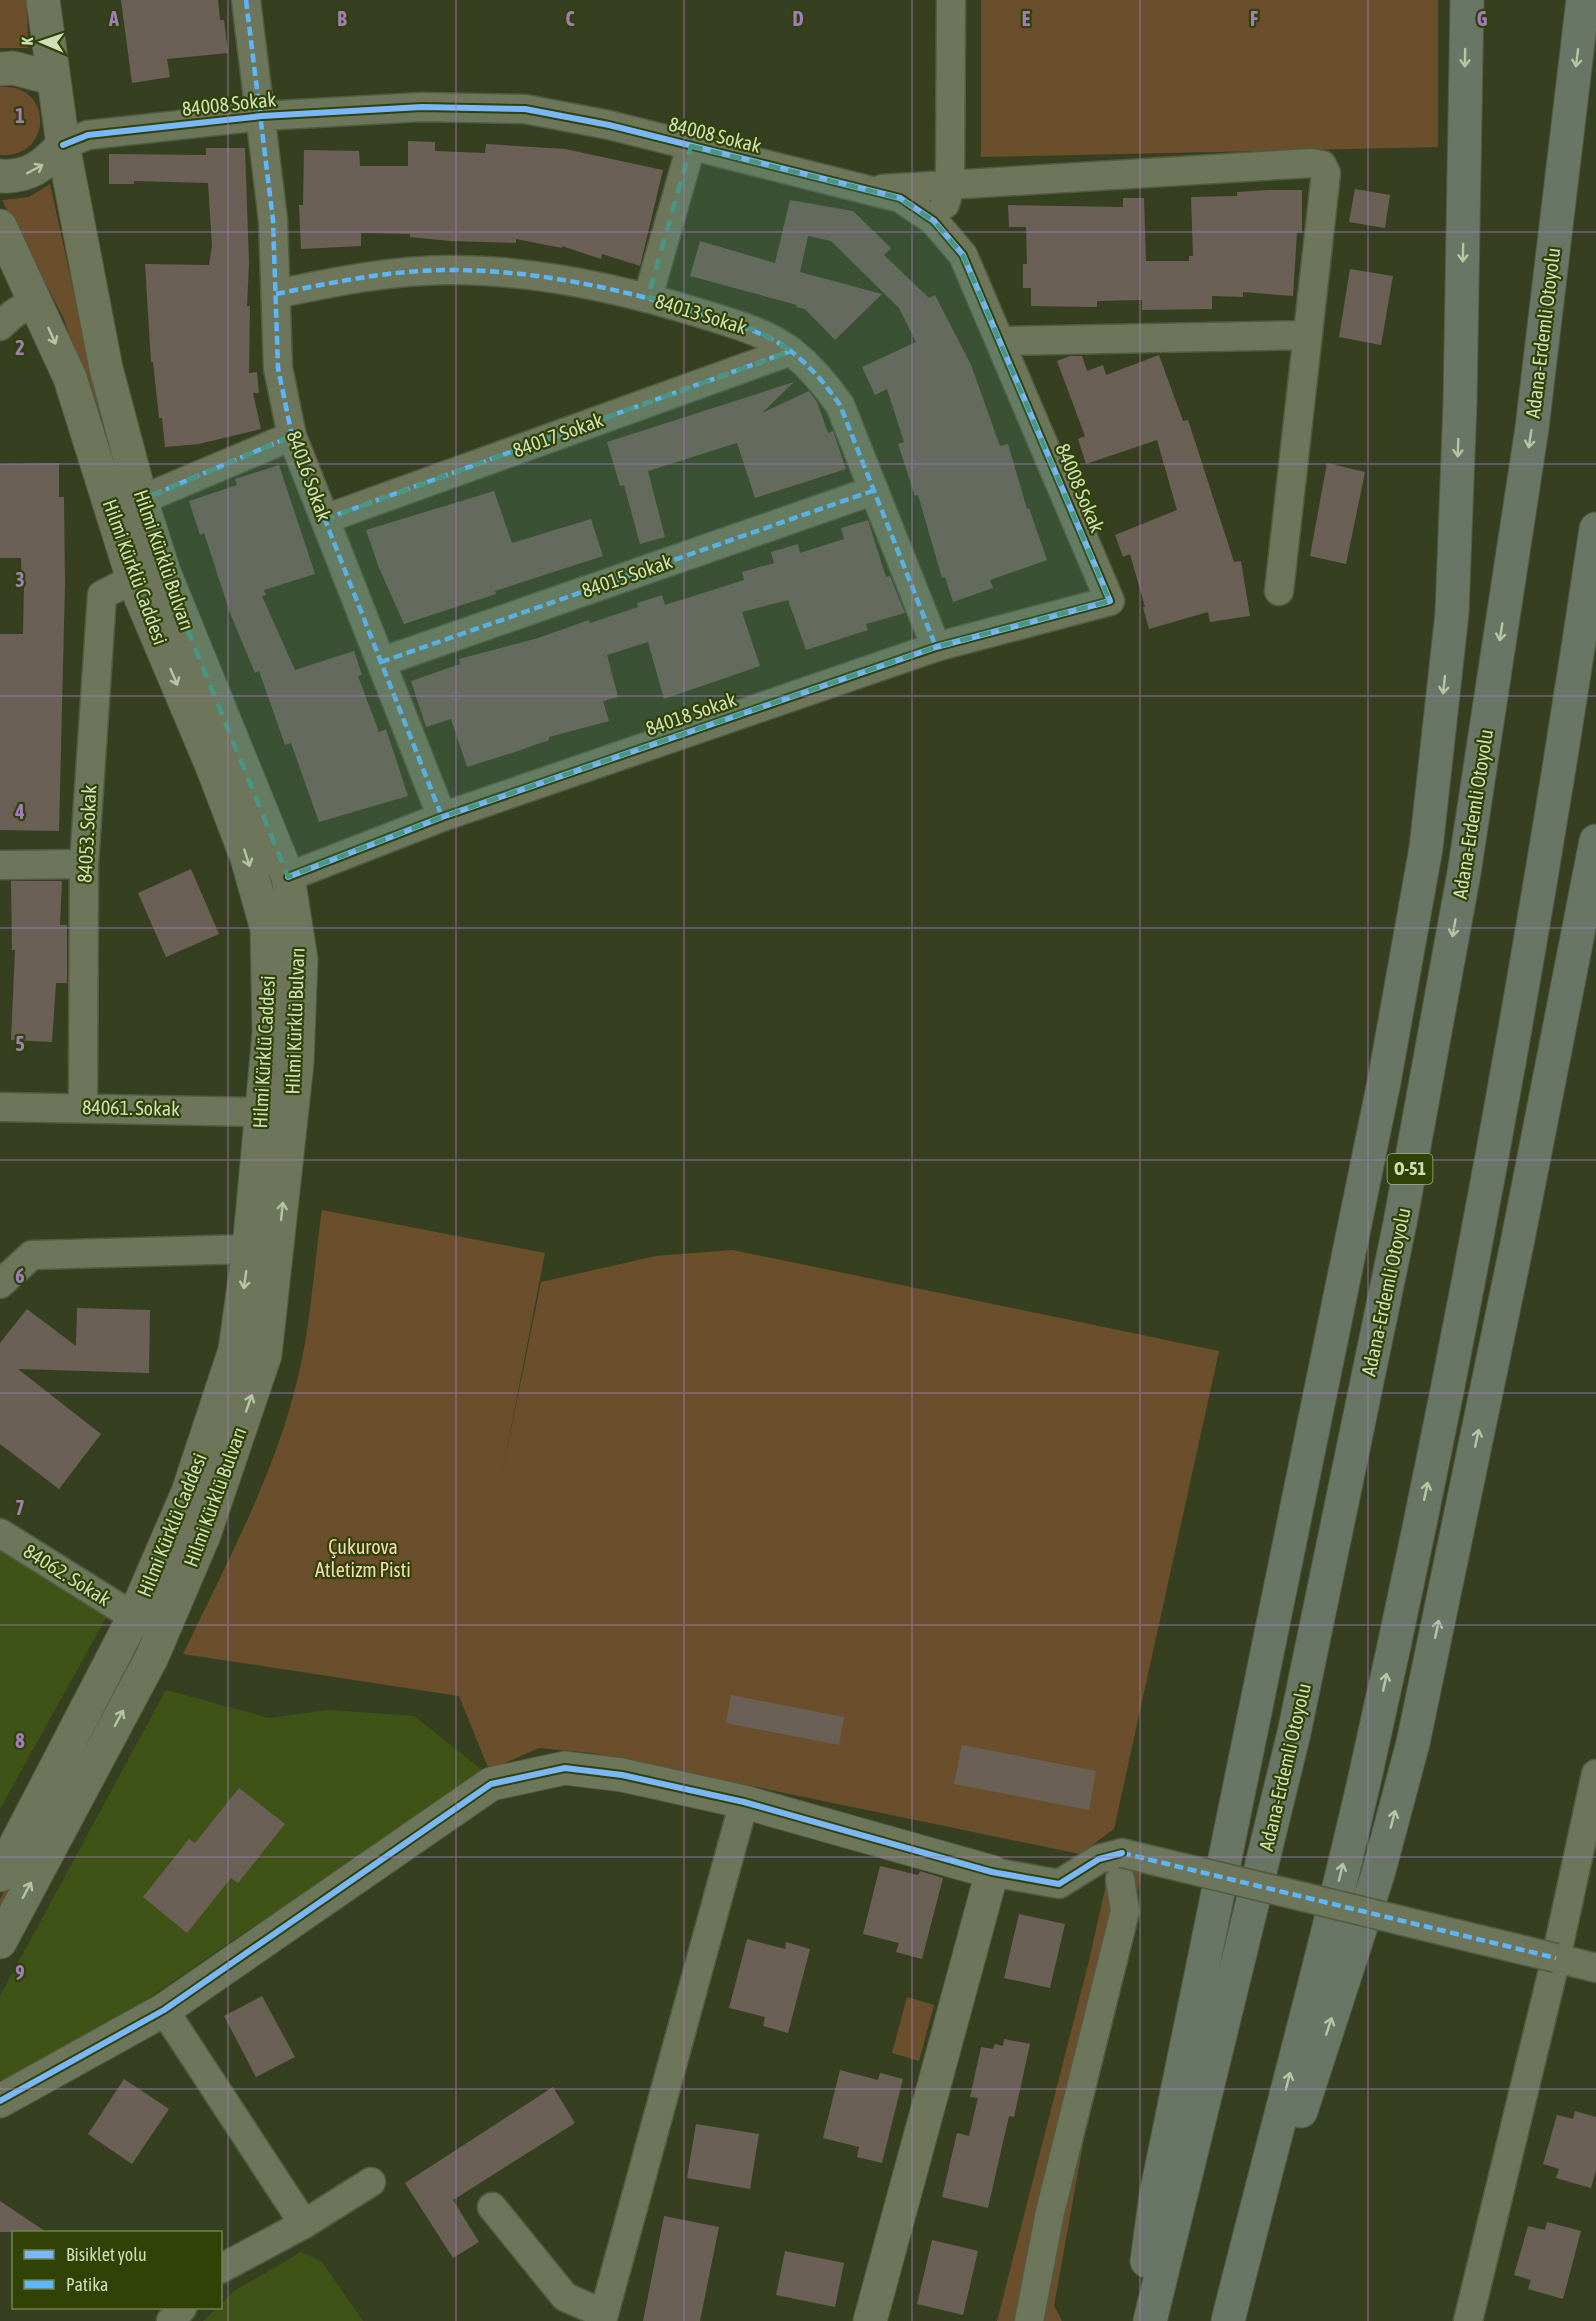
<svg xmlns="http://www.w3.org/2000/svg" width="1596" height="2321" viewBox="0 0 1596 2321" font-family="'Asap Condensed',sans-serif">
<rect width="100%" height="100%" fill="#364020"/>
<path fill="#405316" d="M 0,1538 L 111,1609 L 0,1809 Z
M 166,1690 L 269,1718 L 328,1710 L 414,1716 L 486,1773 L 224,1946 L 52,2065 L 9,2081 L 0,2080 L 0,1996 Z
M 301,2252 L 322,2262 L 363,2321 L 203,2321 L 217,2308 L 220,2308 L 221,2304 L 234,2291 Z"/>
<path fill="#6b4f2c" d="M 0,0 L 27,0 L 28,48 L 0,48 Z
M 981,0 L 1438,0 L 1438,147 L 981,157 Z
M 0,87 C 54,83 53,159 0,155 Z
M 50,184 C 78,311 105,444 149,567 C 188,675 238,780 278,888 L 286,932 L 290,984 L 273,1189 L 256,1342 L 215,1470 L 187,1545 L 153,1621 L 0,1912 L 0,1899 L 149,1618 L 182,1542 L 209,1469 L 234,1398 L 250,1339 L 269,1188 L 283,986 L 280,932 L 272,889 L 144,569 L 64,319 L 2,200 L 29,197 Z
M 322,1210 L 545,1253 L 501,1479 L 541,1282 L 656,1256 L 733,1250 L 1219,1351 L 1114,1829 L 1080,1854 L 592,1753 L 539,1748 L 489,1770 L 459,1696 L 183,1654 C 226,1564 275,1475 298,1377 C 311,1324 314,1264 322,1210 Z
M 1145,1858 L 1088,2116 L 1054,2306 L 1062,2321 L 997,2321 L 1088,1965 L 1110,1867 Z
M 907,1997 L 934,2005 L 919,2061 L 892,2053 Z"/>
<path fill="#6b6055" d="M 121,0 L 218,0 L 220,20 L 224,20 L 228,53 L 167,59 L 170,77 L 132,83 Z
M 408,141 L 435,142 L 435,151 L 485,153 L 486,144 L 565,149 L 663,170 L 640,266 L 602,254 L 601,259 L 562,246 L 562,248 L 516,239 L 516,243 L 450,241 L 410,237 L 410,234 L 361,233 L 361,246 L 301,249 L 299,205 L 303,205 L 304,150 L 359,151 L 360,166 L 408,166 Z
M 206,148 L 245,148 L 249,263 L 247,306 L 250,306 L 249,373 L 257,372 L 259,393 L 253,393 L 261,429 L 199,444 L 165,447 L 162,418 L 159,418 L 153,362 L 151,362 L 145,264 L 209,265 L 212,246 L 208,183 L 134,181 L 134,184 L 109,184 L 109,154 L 206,155 Z
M 1355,189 L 1390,195 L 1385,228 L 1349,222 Z
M 1268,190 L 1302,190 L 1302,233 L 1297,233 L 1293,296 L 1243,292 L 1243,297 L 1212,296 L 1212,309 L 1142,310 L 1142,300 L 1097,301 L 1097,307 L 1031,306 L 1031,288 L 1023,288 L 1023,264 L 1027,264 L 1026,227 L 1009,227 L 1008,205 L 1123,207 L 1123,198 L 1144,198 L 1146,261 L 1189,261 L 1189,256 L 1193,256 L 1191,197 L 1237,196 L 1237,192 Z
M 790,200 L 853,211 L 891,248 L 884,255 L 929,298 L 935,295 L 971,365 L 1000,446 L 1008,444 L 1027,509 L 1029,508 L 1047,560 L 990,580 L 993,588 L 953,602 L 945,577 L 942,578 L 918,495 L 915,496 L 898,444 L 904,442 L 887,389 L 875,395 L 862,367 L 916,342 L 899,308 L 831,241 L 808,236 L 800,272 L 882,294 L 835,340 L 805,309 L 796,307 L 797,305 L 690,276 L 700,241 L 775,263 Z
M 1350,269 L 1393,276 L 1381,345 L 1339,337 Z
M 1159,355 L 1183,421 L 1188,420 L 1234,562 L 1241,561 L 1250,616 L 1210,622 L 1208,612 L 1149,629 L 1143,607 L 1145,607 L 1130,554 L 1123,557 L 1115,535 L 1177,510 L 1157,440 L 1086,464 L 1078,439 L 1085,436 L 1057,361 L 1070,356 L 1082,356 L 1087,371 L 1103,365 L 1106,375 Z
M 794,382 L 762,413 L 809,391 L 817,402 L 828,433 L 833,431 L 846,469 L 755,498 L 737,443 L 648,471 L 665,537 L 640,544 L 624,485 L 620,486 L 607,442 Z
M 59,463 L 59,497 L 64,497 L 65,583 L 59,831 L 0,830 L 0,634 L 23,634 L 24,586 L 22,586 L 21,558 L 0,558 L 0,464 Z
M 1327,463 L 1365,472 L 1346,564 L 1310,556 Z
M 279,465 L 315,574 L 264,590 L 266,595 L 262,596 L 295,670 L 354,651 L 362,675 L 358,676 L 379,732 L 386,729 L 408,796 L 319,822 L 291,743 L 285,745 L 259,671 L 255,673 L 230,613 L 204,533 L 200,535 L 189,501 L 237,485 L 235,479 Z
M 494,491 L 512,543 L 591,519 L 603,556 L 495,591 L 496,594 L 404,624 L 379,568 L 366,530 Z
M 868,520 L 886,577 L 890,576 L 905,613 L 866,624 L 868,630 L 806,650 L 788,600 L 742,612 L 760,666 L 664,699 L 648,642 L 607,655 L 618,697 L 603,701 L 609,721 L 549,737 L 549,740 L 515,752 L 467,767 L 451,719 L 426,727 L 411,681 L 460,664 L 459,659 L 538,638 L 589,620 L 590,623 L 638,607 L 637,603 L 662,595 L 665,605 L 744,580 L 742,572 L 774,563 L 771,552 L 798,544 L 800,553 L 844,539 L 841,528 Z
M 191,869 L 219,934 L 166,957 L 138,893 Z
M 11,881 L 62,881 L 60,925 L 67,925 L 67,983 L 56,983 L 52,1042 L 11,1040 L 15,950 L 12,950 Z
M 77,1308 L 150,1310 L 149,1373 L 18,1369 L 101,1434 L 59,1489 L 0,1444 L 0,1343 L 27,1309 L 76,1346 Z
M 731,1695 L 844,1717 L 839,1745 L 726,1723 Z
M 962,1745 L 1096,1771 L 1089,1810 L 954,1784 Z
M 239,1788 L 285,1824 L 238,1883 L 231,1878 L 187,1933 L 143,1897 L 189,1839 L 195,1843 Z
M 880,1866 L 918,1875 L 920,1871 L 943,1878 L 922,1959 L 896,1952 L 899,1943 L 863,1934 Z
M 1019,1914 L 1065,1924 L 1050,1988 L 1004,1978 Z
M 747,1939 L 785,1949 L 786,1942 L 810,1949 L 788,2033 L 763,2026 L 765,2017 L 729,2008 Z
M 262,1996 L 295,2057 L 256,2077 L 224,2016 Z
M 1004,2039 L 1030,2044 L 1014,2117 L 1009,2116 L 988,2208 L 942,2197 L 957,2133 L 969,2136 L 978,2098 L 970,2097 L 981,2047 L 993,2049 L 995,2044 L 1003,2046 Z
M 840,2070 L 878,2080 L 880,2073 L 903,2079 L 882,2163 L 857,2157 L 859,2147 L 823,2138 Z
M 124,2079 L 169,2109 L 132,2164 L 88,2134 Z
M 553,2087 L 575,2123 L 453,2200 L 479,2242 L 453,2258 L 405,2183 Z
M 1575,2111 L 1596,2117 L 1596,2170 L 1591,2188 L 1556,2178 L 1559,2169 L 1543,2164 L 1557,2115 L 1573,2119 Z
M 696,2124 L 759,2134 L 750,2189 L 687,2178 Z
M 0,2201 L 46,2232 L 0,2232 Z
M 664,2216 L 719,2227 L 700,2321 L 643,2321 Z
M 1547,2222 L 1581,2231 L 1563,2299 L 1528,2289 L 1531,2280 L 1514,2275 L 1528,2226 L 1545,2230 Z
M 932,2240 L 978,2251 L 963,2315 L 917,2304 Z
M 785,2251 L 844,2263 L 835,2307 L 776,2295 Z"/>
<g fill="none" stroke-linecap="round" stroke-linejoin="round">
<defs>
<path id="street" d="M 246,0 L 273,220 L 278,368 L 292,436 L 442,817
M 63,145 L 88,135 L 262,116 L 422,107 L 525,109 L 609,125 L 900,198 L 934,221 L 963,255 L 1110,601 L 936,647 L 442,817 L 288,877
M 882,189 L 1312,163 L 1322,165 L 1326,173 L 1279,591
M 945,204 L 950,186 L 951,0
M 276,294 C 334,282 391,270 451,270 C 538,270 627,290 709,316 C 738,325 767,333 792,352 C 811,367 826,385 840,405 L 936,647
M 648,297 L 691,146
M 0,326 L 12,315 L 36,299
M 1000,341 L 1308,335
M 141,500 L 292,436
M 325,519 L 791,351
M 381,662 L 872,491
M 0,865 L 84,864
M 0,1107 L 262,1112
M 83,1107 L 84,864 L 102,595 L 133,579
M 0,1284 L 32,1255 L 249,1249
M 0,1533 L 134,1617
M 992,1872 L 1059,1884 L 1099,1859 L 1122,1853
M 1556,1958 L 1596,1968
M 164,2010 L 304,2224
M 492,2207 L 565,2297 L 604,2314
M 220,2269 L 304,2224 L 371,2182
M 171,2321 L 182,2308
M 602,2321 L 744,1802
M 1029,2321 L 1050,2212 L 1125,1911 L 1120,1879
M 1468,2321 L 1556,1958 L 1596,1774"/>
<path id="secondary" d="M 0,69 L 13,68 L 52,78
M 0,176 C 29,178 44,165 63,145
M 0,226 L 70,378 L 133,579 L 212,766 L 247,858 L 267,929 L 269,1033 L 249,1249 L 235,1350 L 188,1492 L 134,1617 L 0,1875
M 0,1942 L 152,1657 L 204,1535 L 265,1355 L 297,1063 L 301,959 L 288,877 L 164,572 L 141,500 L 106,368 L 63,145 L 43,0
M 0,2101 L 164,2010 L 491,1784 L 565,1768 L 622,1775 L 744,1802 L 992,1872 L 870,2321"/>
<path id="highway" d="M 1301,2111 L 1378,1874 L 1413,1743 L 1517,1244 L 1596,841
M 1147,2261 L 1156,2195 L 1384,1082 L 1426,848 L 1452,613 L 1460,403 L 1467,0
M 1150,2321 L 1294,1733 L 1400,1223 L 1464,873 L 1532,428 L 1583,0
M 1228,2321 C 1273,2140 1324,1959 1365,1777 C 1458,1365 1534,948 1596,529"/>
</defs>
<use href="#street" stroke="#515b40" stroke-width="31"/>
<use href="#secondary" stroke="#515b40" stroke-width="35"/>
<use href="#highway" stroke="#515b40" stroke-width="35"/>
<use href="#street" stroke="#6d765b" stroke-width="28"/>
<use href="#secondary" stroke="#6d765b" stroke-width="33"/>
<use href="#highway" stroke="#697665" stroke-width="33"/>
<defs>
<path id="street-bridge" d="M 1122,1853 L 1556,1958"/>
</defs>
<use href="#street-bridge" stroke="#515b40" stroke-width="31" stroke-linecap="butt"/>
<use href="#street-bridge" stroke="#6d765b" stroke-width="28"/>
<path stroke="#5cb8fa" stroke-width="4.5" stroke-dasharray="9 4.5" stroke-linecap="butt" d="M 246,0 L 273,220 L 278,368 L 292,436 L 442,817
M 276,294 C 334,282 391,270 451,270 C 538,270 627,290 709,316 C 738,325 767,333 792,352 C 811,367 826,385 840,405 L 936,647
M 141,500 L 292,436
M 325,519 L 791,351
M 381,662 L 872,491
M 1122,1853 L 1556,1958"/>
<defs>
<path id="cycleway" d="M 63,145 L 88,135 L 262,116 L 422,107 L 525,109 L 609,125 L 900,198 L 934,221 L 963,255 L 1110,601 L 936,647 L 442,817 L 288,877
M 0,2101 L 164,2010 L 491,1784 L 565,1768 L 622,1775 L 744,1802 L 992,1872 L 1059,1884 L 1099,1859 L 1122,1853"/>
</defs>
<use href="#cycleway" stroke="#304205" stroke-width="10"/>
<use href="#cycleway" stroke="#7ab7fb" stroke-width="6"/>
</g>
<defs><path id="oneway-shaft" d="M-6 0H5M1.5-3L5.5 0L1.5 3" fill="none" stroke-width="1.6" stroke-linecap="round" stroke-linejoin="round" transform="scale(1.5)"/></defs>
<g stroke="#b6c5a4">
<use href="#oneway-shaft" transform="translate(1465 58) rotate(91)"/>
<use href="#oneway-shaft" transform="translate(1577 58) rotate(97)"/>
<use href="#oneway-shaft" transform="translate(1463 253) rotate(91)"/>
<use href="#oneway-shaft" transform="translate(1530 439) rotate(99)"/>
<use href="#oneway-shaft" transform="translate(1458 448) rotate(92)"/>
<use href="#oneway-shaft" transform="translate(1501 632) rotate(99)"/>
<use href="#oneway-shaft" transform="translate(1444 685) rotate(96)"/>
<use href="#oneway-shaft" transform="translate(1454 928) rotate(100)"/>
<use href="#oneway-shaft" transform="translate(1477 1438) rotate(-78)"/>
<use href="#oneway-shaft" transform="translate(1426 1491) rotate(-78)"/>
<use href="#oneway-shaft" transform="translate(1437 1629) rotate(-78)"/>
<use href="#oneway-shaft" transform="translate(1385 1682) rotate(-78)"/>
<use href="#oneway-shaft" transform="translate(1393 1819) rotate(-75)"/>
<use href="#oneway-shaft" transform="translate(1341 1872) rotate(-76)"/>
<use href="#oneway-shaft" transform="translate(1329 2026) rotate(-72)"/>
<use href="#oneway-shaft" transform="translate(1288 2081) rotate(-76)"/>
</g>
<g stroke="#b6c5a2">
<use href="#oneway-shaft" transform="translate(35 169) rotate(-28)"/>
<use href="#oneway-shaft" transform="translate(52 336) rotate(66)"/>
<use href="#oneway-shaft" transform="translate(174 677) rotate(67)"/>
<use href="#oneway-shaft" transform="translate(247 858) rotate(72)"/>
<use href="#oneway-shaft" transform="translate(282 1211) rotate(-84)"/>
<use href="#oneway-shaft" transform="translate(245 1280) rotate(98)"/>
<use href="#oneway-shaft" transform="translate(249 1403) rotate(-71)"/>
<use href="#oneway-shaft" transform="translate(119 1718) rotate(-62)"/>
<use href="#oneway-shaft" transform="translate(27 1890) rotate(-62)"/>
</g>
<path fill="#499684" fill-opacity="0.2" stroke="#499684" stroke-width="4.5" stroke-dasharray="12 8" stroke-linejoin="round" d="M 691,146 L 900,198 L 934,221 L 963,255 L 1110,601 L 936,647 L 442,817 L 288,877 L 164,572 L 141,500 L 292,436 L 325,519 L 791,351 L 758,331 L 648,297 Z"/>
<path fill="none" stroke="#a17dbc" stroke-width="1.5" stroke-opacity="0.55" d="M 228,0 L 228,2321M 456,0 L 456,2321M 684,0 L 684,2321M 912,0 L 912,2321M 1140,0 L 1140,2321M 1368,0 L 1368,2321M 0,232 L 1596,232M 0,464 L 1596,464M 0,696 L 1596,696M 0,928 L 1596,928M 0,1160 L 1596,1160M 0,1393 L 1596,1393M 0,1625 L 1596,1625M 0,1857 L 1596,1857M 0,2089 L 1596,2089"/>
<g text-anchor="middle" stroke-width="4.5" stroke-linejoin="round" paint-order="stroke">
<rect fill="#304205" stroke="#9fb083" stroke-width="1.5" x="1387.5" y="1154" width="45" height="30" rx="4.5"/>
<g font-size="18" font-weight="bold" fill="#cfdfb9">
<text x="1410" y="1175">O-51</text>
</g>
<g font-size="20" fill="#cfdfb9" stroke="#304205">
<text transform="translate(229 104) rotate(-6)" y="7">84008 Sokak</text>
<text transform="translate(715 135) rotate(14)" y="7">84008 Sokak</text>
<text transform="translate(701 314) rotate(17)" y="7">84013 Sokak</text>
<text transform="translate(1543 333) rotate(-83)" y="7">Adana-Erdemli Otoyolu</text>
<text transform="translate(558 435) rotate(-20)" y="7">84017 Sokak</text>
<text transform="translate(309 476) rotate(70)" y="7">84016 Sokak</text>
<text transform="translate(1080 488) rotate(67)" y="7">84008 Sokak</text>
<text transform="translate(164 560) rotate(71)" y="7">Hilmi Kürklü Bulvarı</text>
<text transform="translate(135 572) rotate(70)" y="7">Hilmi Kürklü Caddesi</text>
<text transform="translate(627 576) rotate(-19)" y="7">84015 Sokak</text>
<text transform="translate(691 714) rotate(-19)" y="7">84018 Sokak</text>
<text transform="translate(1473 814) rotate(-81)" y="7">Adana-Erdemli Otoyolu</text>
<text transform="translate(87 834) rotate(-87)" y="7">84053. Sokak</text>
<text transform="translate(295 1021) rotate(-88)" y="7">Hilmi Kürklü Bulvarı</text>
<text transform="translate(264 1052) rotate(-87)" y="7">Hilmi Kürklü Caddesi</text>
<text transform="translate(131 1108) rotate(1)" y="7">84061. Sokak</text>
<text transform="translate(1386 1292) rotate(-78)" y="7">Adana-Erdemli Otoyolu</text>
<text transform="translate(215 1497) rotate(-70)" y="7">Hilmi Kürklü Bulvarı</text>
<text transform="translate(172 1525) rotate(-68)" y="7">Hilmi Kürklü Caddesi</text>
<text transform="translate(67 1575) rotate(32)" y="7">84062. Sokak</text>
<text transform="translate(1285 1767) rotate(-77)" y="7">Adana-Erdemli Otoyolu</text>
</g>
<g font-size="20" fill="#f8d8b9" stroke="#304205">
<text x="363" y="1554">Çukurova<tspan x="363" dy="23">Atletizm Pisti</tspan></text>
</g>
</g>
<g font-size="20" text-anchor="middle" font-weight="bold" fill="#a17dbc" stroke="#304205" stroke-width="4.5" stroke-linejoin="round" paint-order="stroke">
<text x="114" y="26">A</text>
<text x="342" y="26">B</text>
<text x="570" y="26">C</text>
<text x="798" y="26">D</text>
<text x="1026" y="26">E</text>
<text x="1254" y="26">F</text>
<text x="1482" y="26">G</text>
<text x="20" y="123">1</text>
<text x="20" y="355">2</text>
<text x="20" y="587">3</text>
<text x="20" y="819">4</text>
<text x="20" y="1051">5</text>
<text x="20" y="1283">6</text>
<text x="20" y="1515">7</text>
<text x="20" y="1748">8</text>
<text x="20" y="1980">9</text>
</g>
<rect x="12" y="2231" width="210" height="78" fill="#304205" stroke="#70814d" stroke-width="1.5"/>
<rect x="24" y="2250" width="30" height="9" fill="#7ab7fb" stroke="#70814d" stroke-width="1.5"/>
<text x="66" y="2261" font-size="18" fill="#cfdfb9">Bisiklet yolu</text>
<rect x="24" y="2280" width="30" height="9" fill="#5cb8fa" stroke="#70814d" stroke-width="1.5"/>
<text x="66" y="2291" font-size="18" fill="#cfdfb9">Patika</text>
<g transform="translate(42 42) rotate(272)" stroke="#304205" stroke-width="4.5" paint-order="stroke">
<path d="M0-4.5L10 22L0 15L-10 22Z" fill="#cfdfb9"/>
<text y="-9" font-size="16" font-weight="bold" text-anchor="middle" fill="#cfdfb9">K</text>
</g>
</svg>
